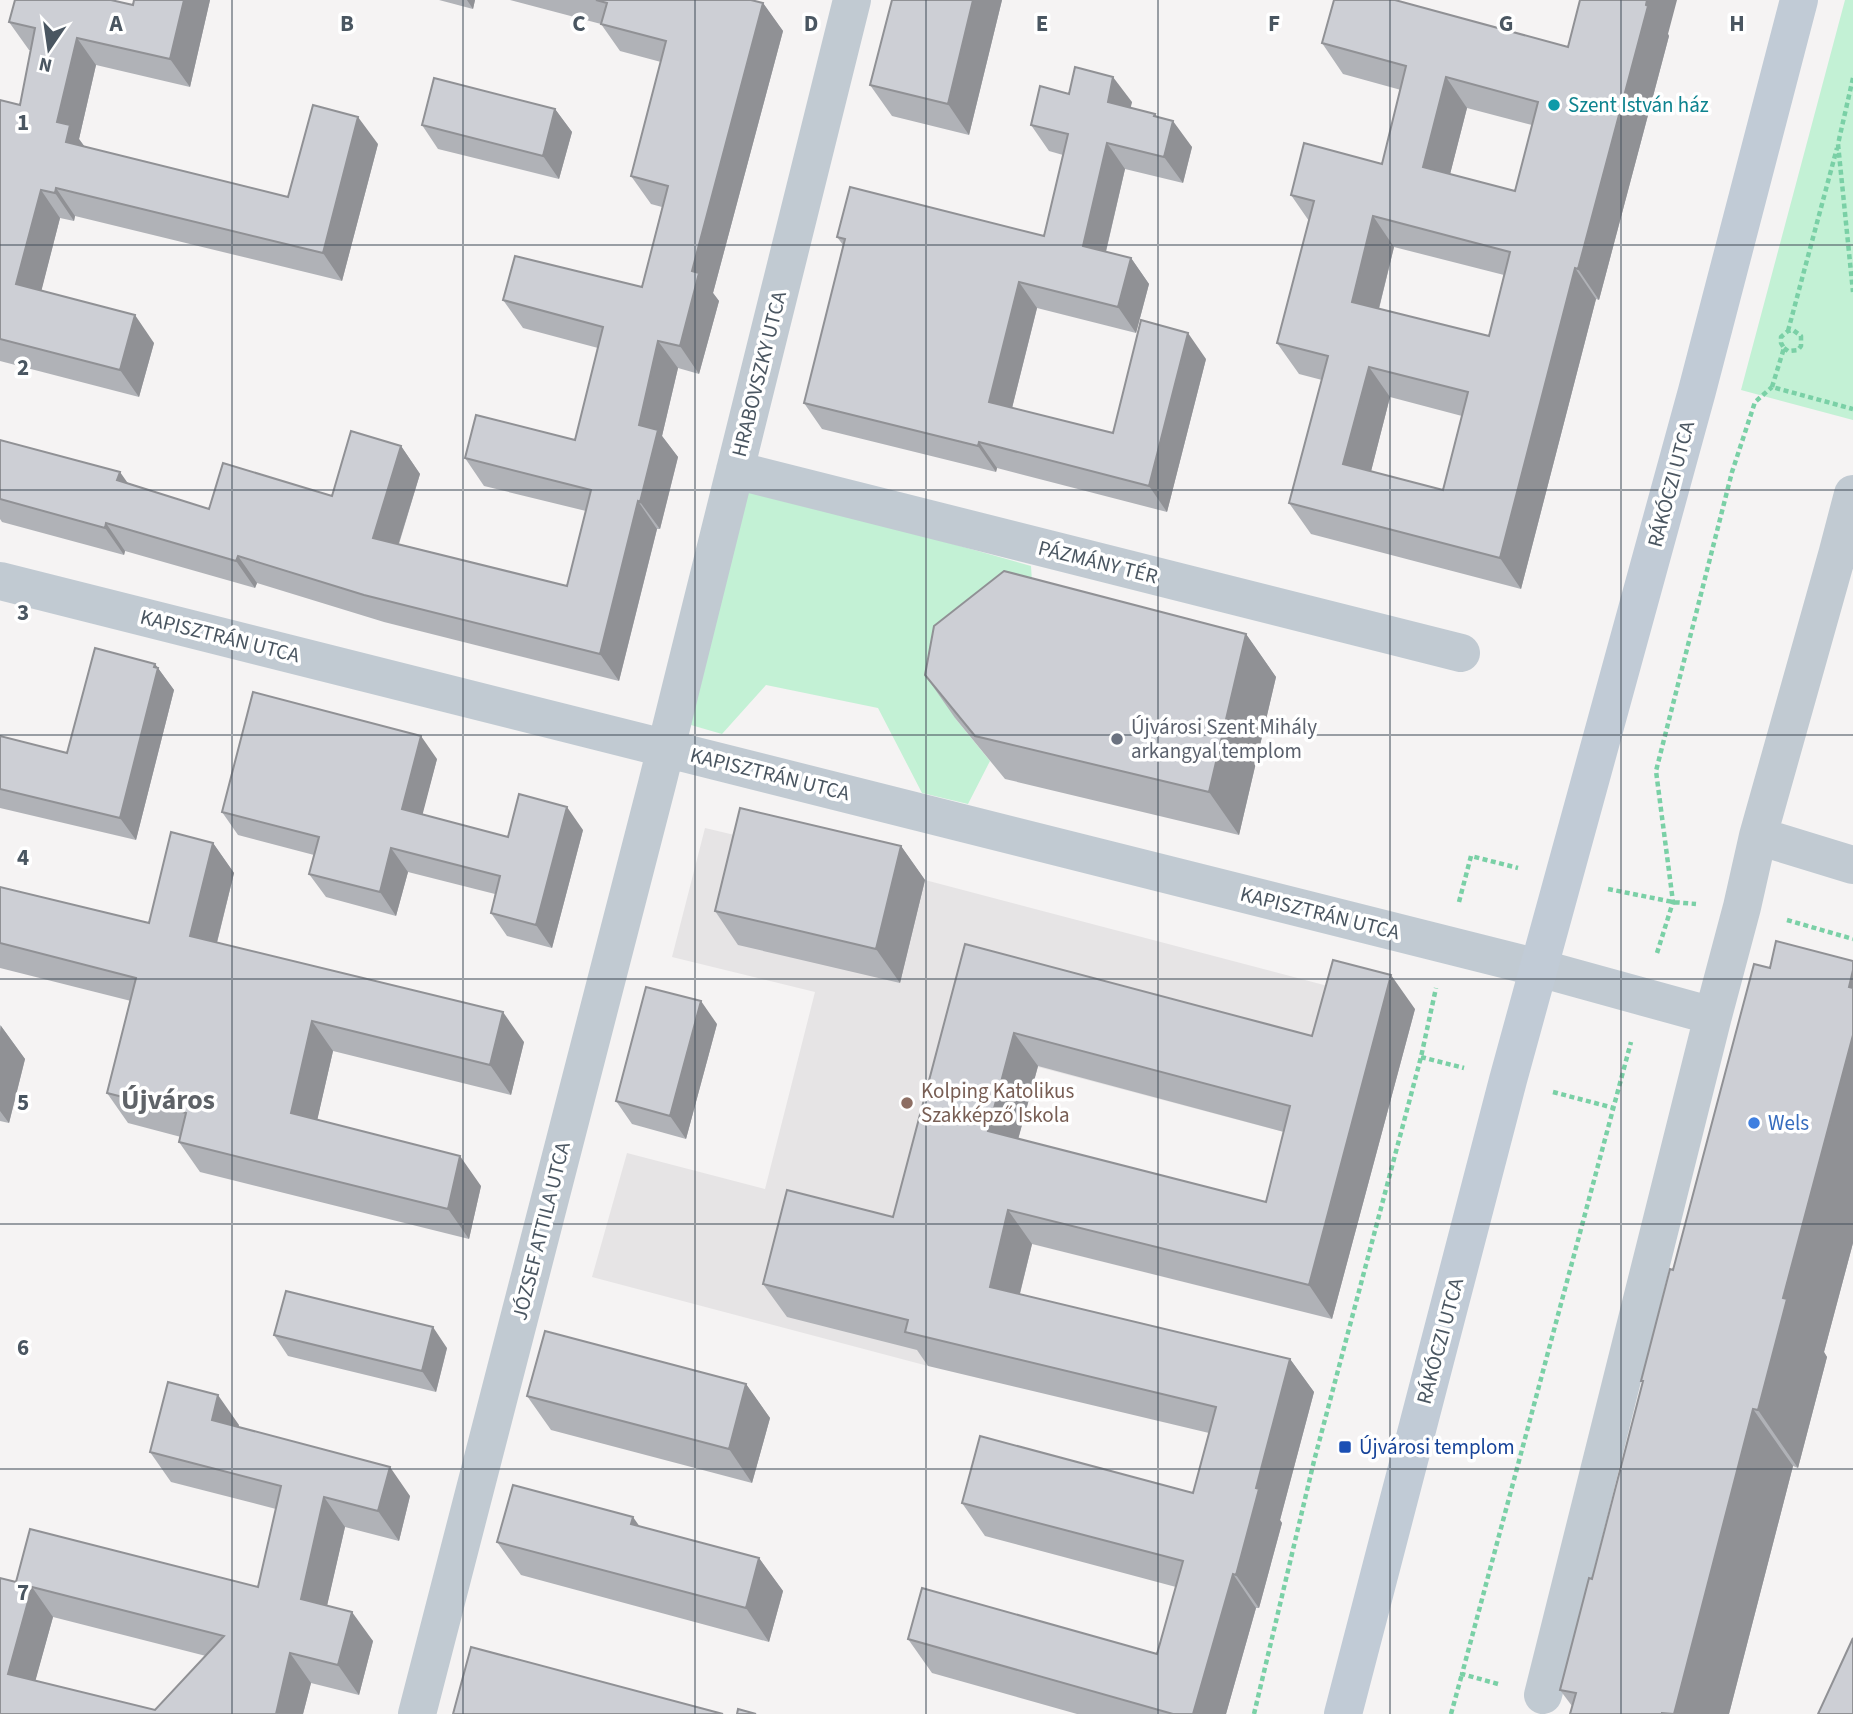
<svg xmlns="http://www.w3.org/2000/svg" width="1853" height="1714" viewBox="0 0 1853 1714" font-family="'Source Sans 3',sans-serif">
<rect width="100%" height="100%" fill="#f5f3f3"/>
<path fill="#e6e4e5" d="M 705,828 L 925,880 L 1415,1009 L 1314,1140 L 1038,1067 L 997,1218 L 961,1228 L 928,1366 L 592,1277 L 627,1153 L 765,1189 L 815,992 L 672,957 Z"/>
<path fill="#c3f1d5" d="M 1845,0 L 1853,0 L 1853,420 L 1741,390 Z
M 743,485 L 1031,566 L 1034,614 L 955,718 L 990,761 L 968,804 L 922,793 L 878,708 L 766,685 L 722,734 L 684,723 Z"/>
<g fill="none" stroke-linecap="round" stroke-linejoin="round">
<path stroke="#7ad0a6" stroke-width="4.5" stroke-dasharray="5 3.5" stroke-linecap="butt" d="M 1853,78 L 1838,144 L 1853,292
M 1788,331 L 1837,148
M 1784,348 L 1788,351 L 1798,350 L 1801,346 L 1801,336 L 1793,330 L 1788,331 L 1781,337 L 1781,343 L 1784,348 L 1772,387 L 1853,409
M 1608,889 L 1673,902 L 1696,904
M 1459,902 L 1471,856 L 1518,868
M 1787,920 L 1853,939
M 1657,953 L 1673,902 L 1656,771 L 1732,472 L 1755,402 L 1772,387
M 1421,1057 L 1464,1068
M 1553,1092 L 1614,1108
M 1498,1684 L 1462,1674 L 1631,1042
M 1254,1714 L 1314,1461 L 1421,1057 L 1436,988
M 1451,1714 L 1462,1674"/>
<path stroke="#c1cad2" stroke-width="38" d="M 735,470 L 1461,653
M 1837,555 L 1853,494
M 0,581 L 1539,968 L 1713,1016 L 1742,907 L 1758,836 L 1837,555 L 1853,549
M 1758,836 L 1853,865
M 1543,1695 L 1713,1016
M 417,1714 L 657,784 L 852,0"/>
<path stroke="#c1cbd6" stroke-width="38" d="M 1343,1714 L 1508,1080 L 1697,391 L 1799,0"/>
</g>
<path fill="#b0b2b7" fill-rule="evenodd" d="M 134,0 L 210,0 L 190,87 L 96,65 L 79,139 L 85,147 L 288,197 L 378,144 L 342,281 L 75,216 L 74,221 L 60,218 L 41,291 L 154,343 L 139,397 L 0,361 L 0,100 L 20,105 L 31,50 L 29,50 L 9,22 L 133,5 Z
M 439,0 L 475,0 L 473,9 Z
M 510,0 L 751,0 L 763,3 L 783,31 L 713,293 L 719,301 L 699,374 L 678,368 L 662,436 L 678,457 L 660,529 L 657,529 L 619,681 L 384,622 L 257,583 L 255,588 L 125,551 L 124,555 L 2,522 L 0,519 L 0,440 L 128,483 L 209,509 L 332,496 L 401,446 L 420,474 L 399,544 L 567,586 L 586,511 L 484,486 L 465,458 L 575,440 L 598,348 L 523,328 L 503,300 L 642,287 L 662,207 L 651,204 L 631,176 L 661,62 L 620,51 L 601,24 Z
M 892,0 L 1002,0 L 969,135 L 892,116 L 870,85 Z
M 1668,34 L 1669,36 L 1599,300 L 1596,299 L 1521,589 L 1311,534 L 1289,503 L 1322,380 L 1299,374 L 1277,343 L 1309,221 L 1291,195 L 1382,164 L 1401,90 L 1343,74 L 1322,43 L 1568,47 ZM 1467,108 L 1532,125 L 1515,191 L 1450,174 ZM 1394,247 L 1504,275 L 1489,336 L 1379,309 ZM 1390,397 L 1462,416 L 1443,490 L 1371,471 Z
M 1069,94 L 1132,102 L 1130,108 L 1155,114 L 1157,117 L 1192,147 L 1183,183 L 1125,169 L 1106,252 L 1131,258 L 1149,284 L 1136,333 L 1037,308 L 1012,408 L 1113,433 L 1206,359 L 1167,512 L 997,468 L 996,472 L 822,429 L 804,403 L 843,245 L 837,237 L 1044,236 L 1063,155 L 1049,151 L 1031,125 Z
M 555,109 L 572,132 L 559,179 L 438,149 L 422,125 Z
M 1246,634 L 1276,677 L 1239,835 L 1005,779 L 955,718 L 925,675 Z
M 155,664 L 174,690 L 136,840 L 0,808 L 0,736 L 67,753 Z
M 437,759 L 422,814 L 508,837 L 583,830 L 552,948 L 507,936 L 491,913 L 495,894 L 408,872 L 396,916 L 326,897 L 309,874 L 314,855 L 238,835 L 222,812 Z
M 213,843 L 234,873 L 217,943 L 524,1042 L 511,1095 L 333,1051 L 317,1120 L 481,1186 L 469,1239 L 200,1172 L 179,1142 L 181,1137 L 128,1123 L 107,1093 L 131,1001 L 0,968 L 0,887 L 149,923 Z
M 901,846 L 925,880 L 900,983 L 738,945 L 715,911 Z
M 965,944 L 1312,1036 L 1415,1009 L 1332,1319 L 1032,1244 L 1020,1294 L 1290,1359 L 1314,1392 L 1280,1520 L 1282,1523 L 1259,1608 L 1256,1608 L 1226,1714 L 1077,1714 L 932,1673 L 908,1639 L 1157,1654 L 1176,1587 L 985,1536 L 962,1503 L 1193,1493 L 1209,1433 L 928,1366 L 917,1350 L 787,1317 L 763,1284 L 893,1217 ZM 1038,1066 L 1284,1132 L 1266,1202 L 1018,1139 Z
M 1853,961 L 1853,1243 L 1824,1352 L 1827,1357 L 1798,1468 L 1793,1466 L 1729,1714 L 1570,1714 L 1572,1706 L 1560,1690 L 1592,1579 L 1643,1383 L 1641,1381 L 1673,1270 L 1770,968 Z
M 717,1024 L 686,1139 L 632,1124 L 616,1101 Z
M 0,1025 L 1,1026 L 25,1059 L 9,1123 L 0,1121 Z
M 274,1335 L 447,1348 L 436,1392 L 288,1356 Z
M 746,1384 L 770,1418 L 752,1483 L 551,1430 L 527,1396 Z
M 239,1425 L 238,1427 L 410,1496 L 399,1541 L 345,1527 L 327,1605 L 373,1641 L 359,1695 L 311,1683 L 303,1714 L 0,1714 L 16,1582 L 258,1587 L 276,1509 L 171,1482 L 150,1452 ZM 53,1617 L 206,1656 L 155,1710 L 35,1681 Z
M 639,1526 L 759,1558 L 783,1591 L 769,1642 L 521,1575 L 497,1542 Z"/>
<path fill="#909195" d="M 184,0 L 210,0 L 190,87 L 170,59 Z
M 467,0 L 475,0 L 473,9 Z
M 973,0 L 1002,0 L 969,135 L 948,104 Z
M 1647,0 L 1677,0 L 1668,34 L 1669,36 L 1599,300 L 1578,269 Z
M 763,3 L 783,31 L 713,293 L 719,301 L 699,374 L 680,346 L 692,271 Z
M 77,38 L 96,65 L 79,139 L 89,153 L 66,142 L 57,122 Z
M 1113,77 L 1132,102 L 1126,128 L 1108,102 Z
M 1446,77 L 1467,108 L 1444,198 L 1423,167 Z
M 555,109 L 572,132 L 559,179 L 543,156 Z
M 1155,114 L 1170,135 L 1173,121 L 1192,147 L 1183,183 L 1164,157 L 1154,116 Z
M 358,117 L 378,144 L 342,281 L 323,253 Z
M 1107,143 L 1125,169 L 1101,272 L 1083,246 Z
M 56,188 L 75,216 L 74,221 L 55,193 Z
M 41,190 L 60,218 L 36,312 L 16,284 Z
M 1373,216 L 1394,247 L 1373,332 L 1352,302 Z
M 1131,258 L 1149,284 L 1136,333 L 1118,307 Z
M 1575,268 L 1596,299 L 1521,589 L 1500,558 Z
M 1019,282 L 1037,308 L 1007,428 L 989,402 Z
M 135,315 L 154,343 L 139,397 L 120,370 Z
M 1188,333 L 1206,359 L 1167,512 L 1149,486 Z
M 658,341 L 678,368 L 662,436 L 678,457 L 660,529 L 640,502 L 639,425 Z
M 1369,367 L 1390,397 L 1365,495 L 1343,464 Z
M 979,442 L 997,468 L 996,472 L 978,446 Z
M 401,446 L 420,474 L 392,565 L 373,538 Z
M 120,472 L 139,499 L 117,480 Z
M 638,501 L 657,529 L 619,681 L 600,654 Z
M 106,523 L 125,551 L 124,555 L 105,528 Z
M 238,556 L 257,583 L 255,588 L 236,561 Z
M 1246,634 L 1276,677 L 1239,835 L 1209,792 Z
M 155,664 L 174,690 L 136,840 L 120,818 Z
M 421,736 L 437,759 L 418,832 L 402,809 Z
M 567,807 L 583,830 L 552,948 L 536,925 Z
M 213,843 L 234,873 L 211,966 L 190,936 Z
M 901,846 L 925,880 L 900,983 L 876,949 Z
M 391,848 L 408,872 L 396,916 L 380,892 Z
M 1853,970 L 1853,993 L 1849,987 Z
M 1391,975 L 1415,1009 L 1332,1319 L 1309,1285 Z
M 701,1001 L 717,1024 L 686,1139 L 670,1116 Z
M 503,1012 L 524,1042 L 511,1095 L 490,1065 Z
M 312,1021 L 333,1051 L 312,1143 L 291,1113 Z
M 1,1026 L 25,1059 L 9,1123 L 0,1111 L 0,1032 Z
M 1014,1033 L 1038,1066 L 1011,1165 L 988,1131 Z
M 1853,1035 L 1853,1243 L 1824,1352 L 1827,1357 L 1798,1468 L 1758,1410 L 1783,1298 Z
M 460,1156 L 481,1186 L 469,1239 L 448,1209 Z
M 1008,1210 L 1032,1244 L 1013,1321 L 990,1287 Z
M 433,1327 L 447,1348 L 436,1392 L 422,1371 Z
M 1290,1359 L 1314,1392 L 1280,1520 L 1282,1523 L 1259,1608 L 1236,1575 L 1256,1488 Z
M 746,1384 L 770,1418 L 752,1483 L 729,1449 Z
M 218,1395 L 239,1425 L 233,1450 L 212,1420 Z
M 1753,1409 L 1793,1466 L 1729,1714 L 1674,1714 Z
M 390,1467 L 410,1496 L 399,1541 L 378,1511 Z
M 324,1497 L 345,1527 L 322,1628 L 301,1599 Z
M 633,1517 L 657,1551 L 631,1524 Z
M 759,1558 L 783,1591 L 769,1642 L 746,1608 Z
M 1233,1574 L 1256,1608 L 1226,1714 L 1193,1714 Z
M 32,1587 L 53,1617 L 29,1704 L 8,1674 Z
M 352,1612 L 373,1641 L 359,1695 L 338,1665 Z
M 290,1653 L 311,1683 L 303,1714 L 276,1714 Z"/>
<path fill="#cdcfd5" stroke="#909195" stroke-width="2" fill-rule="evenodd" d="M 15,0 L 111,0 L 133,5 L 134,0 L 184,0 L 170,59 L 77,38 L 57,122 L 70,125 L 66,142 L 288,197 L 313,105 L 358,117 L 323,253 L 56,188 L 55,193 L 41,190 L 16,284 L 135,315 L 120,370 L 0,339 L 0,100 L 20,105 L 35,28 L 9,22 Z
M 596,0 L 751,0 L 763,3 L 692,271 L 699,273 L 680,346 L 658,341 L 639,425 L 658,430 L 640,502 L 638,501 L 600,654 L 364,595 L 238,556 L 236,561 L 106,523 L 105,528 L 0,499 L 0,440 L 120,472 L 117,480 L 209,509 L 223,463 L 332,496 L 351,431 L 401,446 L 373,538 L 567,586 L 591,490 L 465,458 L 476,415 L 575,440 L 603,327 L 503,300 L 515,256 L 642,287 L 668,186 L 631,176 L 666,41 L 601,24 L 607,3 Z
M 892,0 L 973,0 L 948,104 L 870,85 Z
M 1334,0 L 1395,0 L 1568,47 L 1580,0 L 1647,0 L 1646,5 L 1648,6 L 1578,269 L 1575,268 L 1500,558 L 1289,503 L 1328,356 L 1277,343 L 1314,201 L 1291,195 L 1304,143 L 1382,164 L 1406,66 L 1322,43 ZM 1446,77 L 1538,102 L 1515,191 L 1423,167 ZM 1373,216 L 1510,252 L 1489,336 L 1352,302 ZM 1369,367 L 1468,392 L 1443,490 L 1343,464 Z
M 1075,67 L 1113,77 L 1108,102 L 1155,114 L 1154,116 L 1173,121 L 1164,157 L 1107,143 L 1083,246 L 1131,258 L 1118,307 L 1019,282 L 989,402 L 1113,433 L 1141,320 L 1188,333 L 1149,486 L 979,442 L 978,446 L 804,403 L 845,239 L 837,237 L 850,187 L 1044,236 L 1068,134 L 1031,125 L 1040,86 L 1069,94 Z
M 434,78 L 555,109 L 543,156 L 422,125 Z
M 1004,571 L 1246,634 L 1209,792 L 975,736 L 925,675 L 934,626 Z
M 95,648 L 155,664 L 154,667 L 158,668 L 120,818 L 0,789 L 0,736 L 67,753 Z
M 253,692 L 421,736 L 402,809 L 508,837 L 519,794 L 567,807 L 536,925 L 491,913 L 500,876 L 391,848 L 380,892 L 309,874 L 319,837 L 222,812 Z
M 740,808 L 901,846 L 876,949 L 715,911 Z
M 171,832 L 213,843 L 190,936 L 503,1012 L 490,1065 L 312,1021 L 291,1113 L 460,1156 L 448,1209 L 179,1142 L 186,1113 L 107,1093 L 136,978 L 0,943 L 0,887 L 149,923 Z
M 1776,941 L 1853,961 L 1853,970 L 1849,987 L 1853,988 L 1853,1035 L 1783,1298 L 1787,1299 L 1758,1410 L 1753,1409 L 1674,1714 L 1662,1713 L 1662,1714 L 1570,1714 L 1576,1693 L 1560,1690 L 1589,1578 L 1592,1579 L 1643,1381 L 1641,1381 L 1670,1269 L 1673,1270 L 1754,964 L 1770,968 Z
M 965,944 L 1312,1036 L 1333,960 L 1391,975 L 1309,1285 L 1008,1210 L 990,1287 L 1290,1359 L 1256,1488 L 1259,1489 L 1236,1575 L 1233,1574 L 1193,1714 L 1173,1714 L 908,1639 L 922,1588 L 1157,1654 L 1183,1561 L 962,1503 L 980,1436 L 1193,1493 L 1216,1407 L 905,1332 L 908,1320 L 763,1284 L 787,1190 L 893,1217 ZM 1014,1033 L 1290,1106 L 1266,1202 L 988,1131 Z
M 646,987 L 701,1001 L 670,1116 L 616,1101 Z
M 286,1291 L 433,1327 L 422,1371 L 274,1335 Z
M 545,1331 L 746,1384 L 729,1449 L 527,1396 Z
M 168,1382 L 218,1395 L 212,1420 L 390,1467 L 378,1511 L 324,1497 L 301,1599 L 352,1612 L 338,1665 L 290,1653 L 276,1714 L 0,1714 L 0,1578 L 16,1582 L 30,1529 L 258,1587 L 281,1486 L 150,1452 ZM 32,1587 L 224,1636 L 155,1710 L 8,1674 Z
M 513,1485 L 633,1517 L 631,1524 L 759,1558 L 746,1608 L 497,1542 Z
M 1853,1638 L 1853,1714 L 1818,1714 Z
M 471,1647 L 723,1714 L 453,1714 Z
M 738,1709 L 756,1714 L 737,1714 Z"/>
<path fill="none" stroke="#4a5661" stroke-width="2" stroke-opacity="0.55" d="M 232,0 L 232,1714M 463,0 L 463,1714M 695,0 L 695,1714M 926,0 L 926,1714M 1158,0 L 1158,1714M 1390,0 L 1390,1714M 1621,0 L 1621,1714M 0,245 L 1853,245M 0,490 L 1853,490M 0,735 L 1853,735M 0,979 L 1853,979M 0,1224 L 1853,1224M 0,1469 L 1853,1469"/>
<circle fill="#0f9aa8" stroke="#fff" stroke-width="2.5" cx="1554" cy="105" r="7"/>
<circle fill="#6b7280" stroke="#fff" stroke-width="2.5" cx="1117" cy="739" r="7"/>
<circle fill="#8d6e63" stroke="#fff" stroke-width="2.5" cx="907" cy="1103" r="7"/>
<circle fill="#3f7fe0" stroke="#fff" stroke-width="2.5" cx="1754" cy="1123" r="7"/>
<rect fill="#1a4fb4" stroke="#fff" stroke-width="2.5" x="1338" y="1440" width="14" height="14" rx="3.5"/>
<g text-anchor="middle" stroke-width="7" stroke-linejoin="round" paint-order="stroke">
<g font-size="21" fill="#0d838f" stroke="#fff" text-anchor="start">
<text x="1568" y="112">Szent István ház</text>
</g>
<g font-size="21" fill="#4a5661" stroke="#fff">
<text transform="translate(759 374) rotate(-76)" y="7">HRABOVSZKY UTCA</text>
<text transform="translate(1671 484) rotate(-75)" y="7">RÁKÓCZI UTCA</text>
<text transform="translate(1098 562) rotate(14)" y="7">PÁZMÁNY TÉR</text>
<text transform="translate(220 636) rotate(14)" y="7">KAPISZTRÁN UTCA</text>
<text transform="translate(770 774) rotate(14)" y="7">KAPISZTRÁN UTCA</text>
<text transform="translate(1320 913) rotate(14)" y="7">KAPISZTRÁN UTCA</text>
<text transform="translate(541 1231) rotate(-76)" y="7">JÓZSEF ATTILA UTCA</text>
<text transform="translate(1440 1341) rotate(-75)" y="7">RÁKÓCZI UTCA</text>
</g>
<g font-size="21" fill="#5b616d" stroke="#fff" text-anchor="start">
<text x="1131" y="734">Újvárosi Szent Mihály<tspan x="1131" dy="24">arkangyal templom</tspan></text>
</g>
<g font-size="21" fill="#785e54" stroke="#fff" text-anchor="start">
<text x="921" y="1098">Kolping Katolikus<tspan x="921" dy="24">Szakképző Iskola</tspan></text>
</g>
<g font-size="21" fill="#366cbe" stroke="#fff" text-anchor="start">
<text x="1768" y="1130">Wels</text>
</g>
<g font-size="21" fill="#164399" stroke="#fff" text-anchor="start">
<text x="1359" y="1454">Újvárosi templom</text>
</g>
<g font-size="28" font-weight="bold" fill="#5f6368" stroke="#fff">
<text x="168" y="1109">Újváros</text>
</g>
</g>
<g font-size="23" text-anchor="middle" font-weight="bold" fill="#4a5661" stroke="#fff" stroke-width="7" stroke-linejoin="round" paint-order="stroke">
<text x="116" y="31">A</text>
<text x="347" y="31">B</text>
<text x="579" y="31">C</text>
<text x="811" y="31">D</text>
<text x="1042" y="31">E</text>
<text x="1274" y="31">F</text>
<text x="1506" y="31">G</text>
<text x="1737" y="31">H</text>
<text x="23" y="130">1</text>
<text x="23" y="375">2</text>
<text x="23" y="620">3</text>
<text x="23" y="865">4</text>
<text x="23" y="1110">5</text>
<text x="23" y="1355">6</text>
<text x="23" y="1600">7</text>
</g>
<g transform="translate(49 49) rotate(193)" stroke="#ffffff" stroke-width="5" paint-order="stroke">
<path d="M0-5L12 26L0 18L-12 26Z" fill="#4a5661"/>
<text y="-10" font-size="19" font-weight="bold" text-anchor="middle" fill="#4a5661">N</text>
</g>
</svg>
